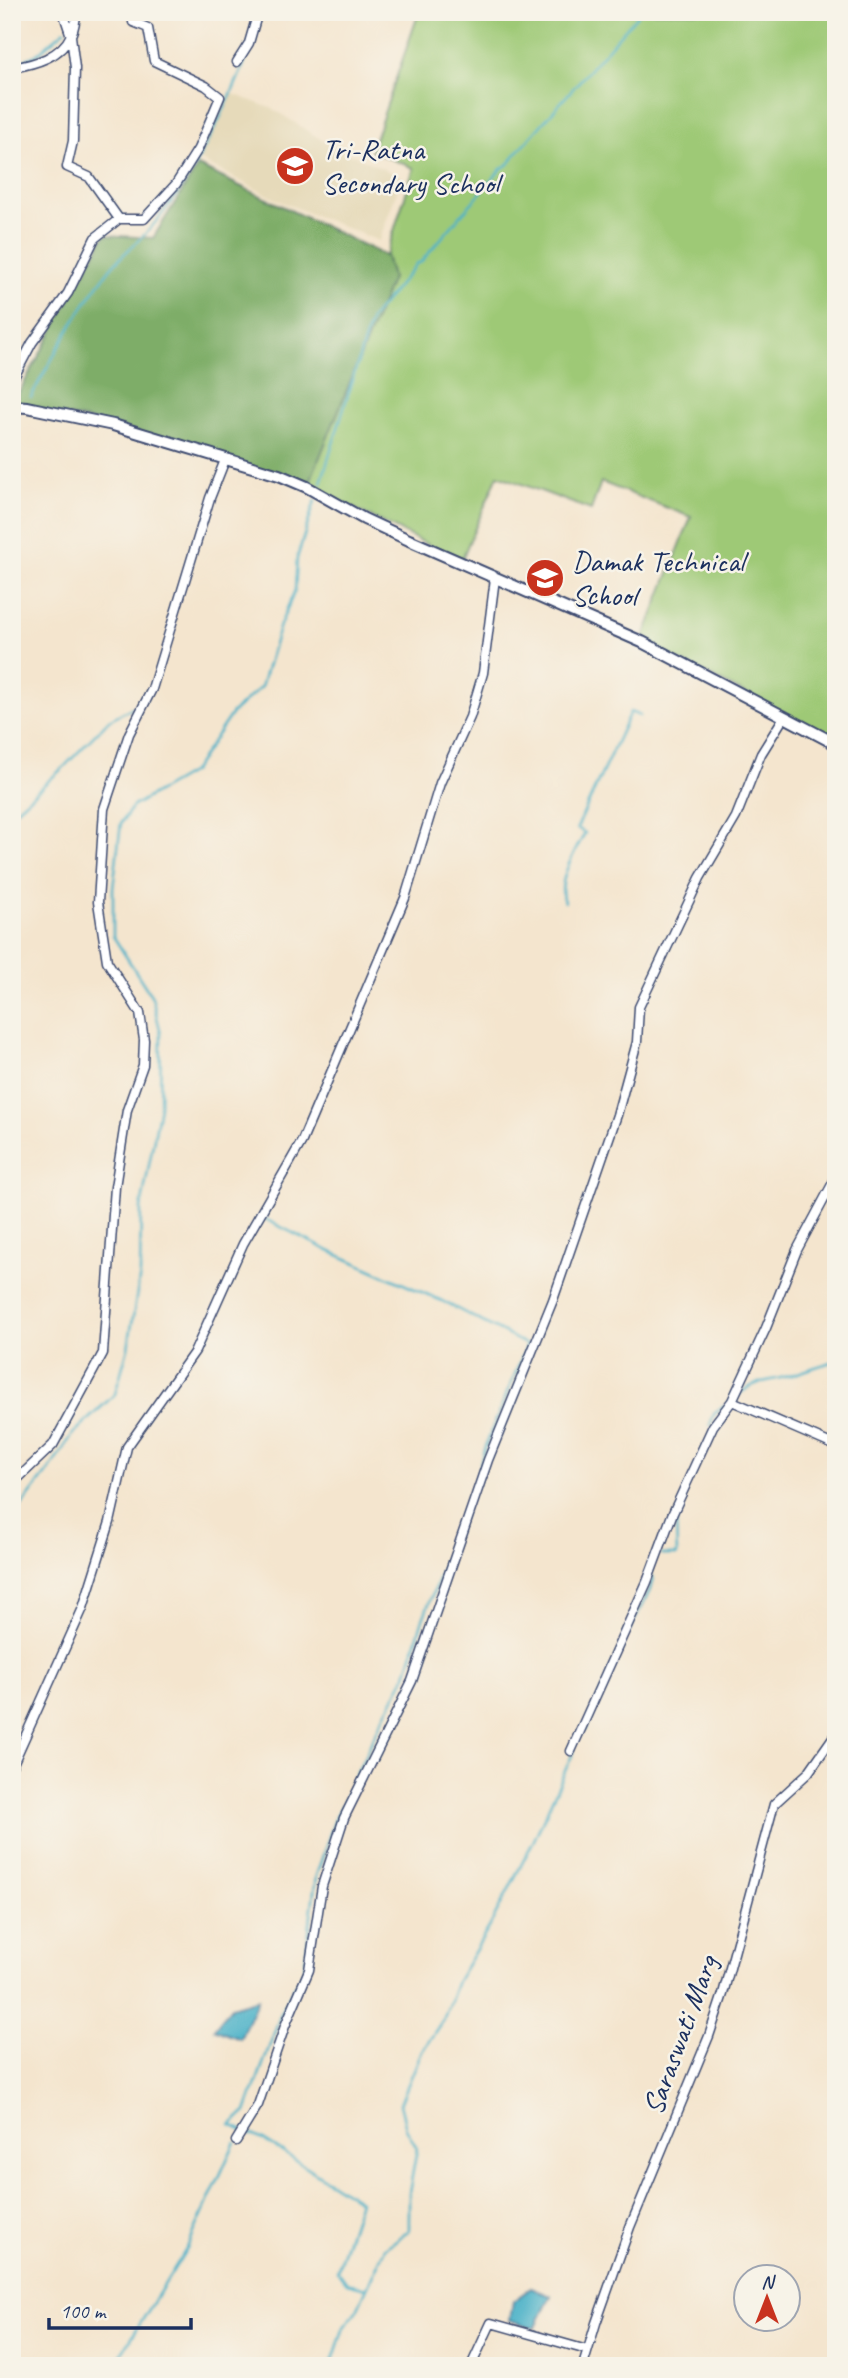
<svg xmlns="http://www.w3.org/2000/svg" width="848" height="2378" viewBox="0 0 848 2378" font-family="Caveat,sans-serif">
<rect width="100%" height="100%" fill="#f7f3e8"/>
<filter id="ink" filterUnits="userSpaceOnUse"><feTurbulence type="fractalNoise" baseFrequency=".0143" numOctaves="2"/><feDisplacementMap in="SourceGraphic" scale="14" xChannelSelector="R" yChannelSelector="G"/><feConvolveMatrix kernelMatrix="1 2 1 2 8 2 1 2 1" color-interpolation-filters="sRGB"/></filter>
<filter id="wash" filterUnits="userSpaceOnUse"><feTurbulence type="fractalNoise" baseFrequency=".00686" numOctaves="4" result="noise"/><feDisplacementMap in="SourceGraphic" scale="28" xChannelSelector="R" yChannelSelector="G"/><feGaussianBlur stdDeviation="1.57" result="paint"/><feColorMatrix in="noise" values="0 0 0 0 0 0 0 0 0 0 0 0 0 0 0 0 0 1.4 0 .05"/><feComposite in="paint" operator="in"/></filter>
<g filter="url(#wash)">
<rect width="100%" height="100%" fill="#f4e5ce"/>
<path fill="#e6daba" d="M 233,94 L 273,109 L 328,144 L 402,177 L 379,241 L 284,203 L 199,160 Z"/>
<path fill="#9ec976" stroke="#5c7c6a" stroke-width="2" d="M 419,12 L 836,12 L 836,739 L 642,642 L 691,517 L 601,482 L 591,510 L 498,475 L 461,561 L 308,486 L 392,278 L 386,256 L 414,168 L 371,151 Z"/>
<path fill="#7ead67" stroke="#4c6e62" stroke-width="2" d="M 198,166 L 386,256 L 392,278 L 308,486 L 113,425 L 12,405 L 105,235 L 153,238 Z"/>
<path fill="#49b1c8" stroke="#327093" stroke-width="2" d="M 258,1999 L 240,2039 L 214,2029 L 231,2007 Z
M 531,2288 L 551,2296 L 535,2328 L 510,2320 L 513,2301 Z"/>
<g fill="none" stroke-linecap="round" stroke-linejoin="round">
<path stroke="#49b1c8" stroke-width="2.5" d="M 17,63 L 36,55 L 65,30
M 31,397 C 55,353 79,309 110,269 C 121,255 136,244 148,231 C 189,185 228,107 250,49
M 321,483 L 371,319 L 417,263 L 420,263 L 501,169 L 510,163 L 514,156 L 640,12
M 12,813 L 64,767 L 109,720 L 133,707
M 564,902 C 556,882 575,851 585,833 L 577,828 L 630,712 L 640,716
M 263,1218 L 327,1250 L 442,1301 L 527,1345 L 484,1449 L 476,1479 L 422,1622 L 406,1675 L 376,1732 L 334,1822 L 316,1876 L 304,1970 L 284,2005 L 246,2112 L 231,2125 L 265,2141 L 360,2201 L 337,2271 L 347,2283 L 367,2288
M 738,1395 C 758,1379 766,1383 788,1376 C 805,1371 819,1365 836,1361
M 710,1425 L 714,1414 L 724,1406
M 12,1518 L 50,1469 L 73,1434 L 115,1394 L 128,1348 L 140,1274 L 141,1208 L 160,1106 L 161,1033 L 152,997 L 113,936 L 113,888 L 121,823 L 133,806 L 192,772 L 232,713 L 261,687 L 280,625 L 295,590 L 297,558 L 315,501
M 661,1555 L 677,1555 L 676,1515
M 629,1631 L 650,1590 L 653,1576
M 585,1730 L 616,1659
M 114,2366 L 187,2248 L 235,2142
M 331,2366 L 344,2327 L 357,2310 L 385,2248 L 409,2231 L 409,2193 L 417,2149 L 406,2128 L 400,2104 L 421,2053 L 444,2018 L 457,1981 L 490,1926 L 534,1840 L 574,1751"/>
</g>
</g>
<g filter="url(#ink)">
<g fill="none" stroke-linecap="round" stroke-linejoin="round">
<defs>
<path id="minor" d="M 63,12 L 71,36 L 75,68 L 73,141 L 67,167 L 89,177 L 119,219
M 237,62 L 249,43 L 258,12
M 12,68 C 35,64 61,57 71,35 C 75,28 75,19 77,12
M 12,381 L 32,343 L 68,293 L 95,238 L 119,219 L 144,219 L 176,184 L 198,149 L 220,97 L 206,86 L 154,61 L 148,28 L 133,22 L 136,12
M 732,1401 L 836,1446
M 12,1484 L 53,1445 L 103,1353 L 115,1187 L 127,1110 L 143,1065 L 144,1040 L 140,1013 L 107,961 L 98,902 L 104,809 L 129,734 L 152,689 L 210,498 L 225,460
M 571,1751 L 647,1582 L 672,1515 L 713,1426 L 732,1401 L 766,1328 L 797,1250 L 836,1177
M 12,1766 L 83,1608 L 110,1522 L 127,1447 L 195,1351 L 243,1244 L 302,1141 L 405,898 L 440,783 L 470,717 L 483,673 L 495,578
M 236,2141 L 258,2105 L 285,2026 L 309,1970 L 322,1886 L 344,1818 L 412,1681 L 488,1460 L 553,1300 L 617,1115 L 637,1042 L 639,1007 L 700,878 L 736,817 L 761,754 L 784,717
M 471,2366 L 491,2323 L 587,2350
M 583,2366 L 596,2323 L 630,2227 L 709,2036 L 723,1994 L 774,1804 L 808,1773 L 836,1733"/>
<path id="tertiary" d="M 12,406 L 27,407 L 113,425 L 279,475 L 307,487 L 364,519 L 409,540 L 642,642 L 836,744"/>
</defs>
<use href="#minor" stroke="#3c4a6f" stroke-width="11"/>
<use href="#tertiary" stroke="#3c4a6f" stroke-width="14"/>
<use href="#minor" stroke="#fff" stroke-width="8"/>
<use href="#tertiary" stroke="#fff" stroke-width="10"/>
</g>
</g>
<defs>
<symbol id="school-disc" viewBox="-11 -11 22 22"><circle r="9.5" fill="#c8321e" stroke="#f7f3e8"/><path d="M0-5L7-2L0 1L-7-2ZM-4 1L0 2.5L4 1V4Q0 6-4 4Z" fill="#fff"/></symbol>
</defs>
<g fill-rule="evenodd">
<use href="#school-disc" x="273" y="144" width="44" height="44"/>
<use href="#school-disc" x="523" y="556" width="44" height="44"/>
</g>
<g text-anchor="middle" stroke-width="5" stroke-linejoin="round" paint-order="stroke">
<g font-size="30" fill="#1b2f5e" stroke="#f7f3e8" text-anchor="start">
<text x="322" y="159">Tri-Ratna<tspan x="322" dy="34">Secondary School</tspan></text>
<text x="572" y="571">Damak Technical<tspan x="572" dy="34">School</tspan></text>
</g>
<g font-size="30" fill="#1b2f5e" stroke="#f7f3e8">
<text transform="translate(680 2035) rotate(-70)" y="10">Saraswati Marg</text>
</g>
</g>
<rect width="848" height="2378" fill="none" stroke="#f7f3e8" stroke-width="42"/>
<g transform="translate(767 2298)"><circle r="33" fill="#f7f3e8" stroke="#9fa5b1" stroke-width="2"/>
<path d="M0-5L12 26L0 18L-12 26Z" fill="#c8321e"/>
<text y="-10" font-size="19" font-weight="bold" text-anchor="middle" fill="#1b2f5e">N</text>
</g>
<path d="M49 2318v10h142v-10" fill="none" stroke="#1b2f5e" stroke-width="3.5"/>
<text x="60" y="2318" font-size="21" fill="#1b2f5e" stroke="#f7f3e8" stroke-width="5" paint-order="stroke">100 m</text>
</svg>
